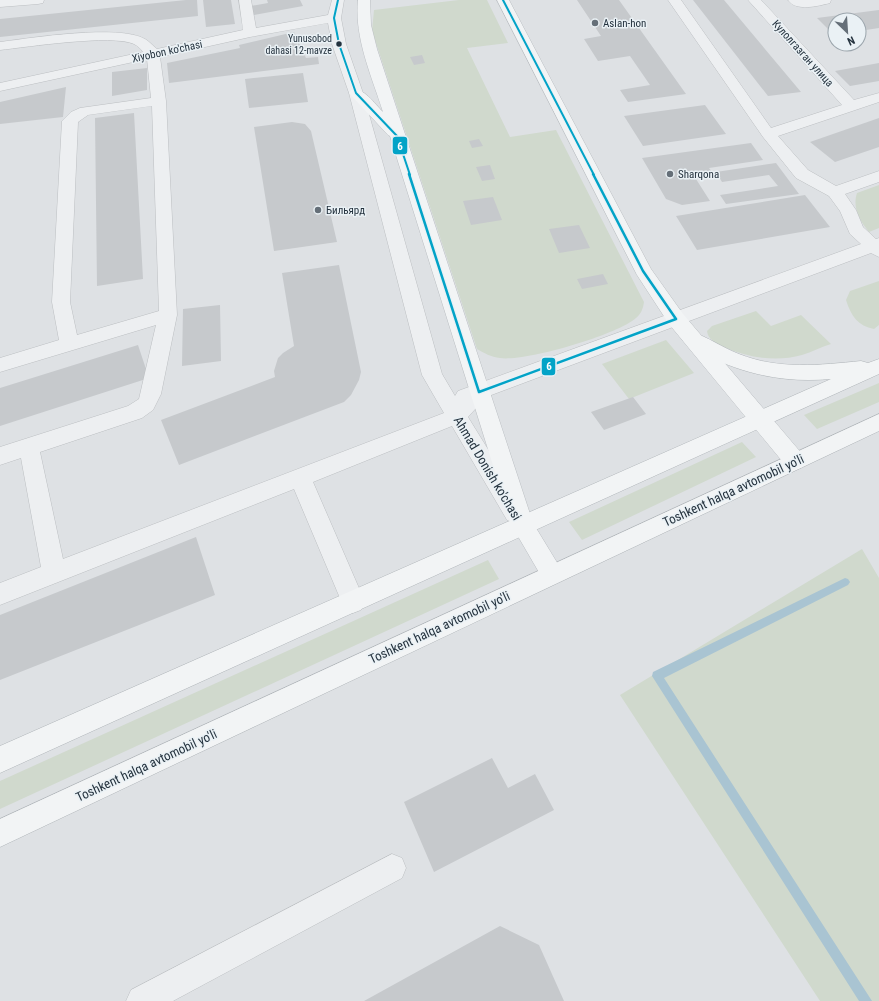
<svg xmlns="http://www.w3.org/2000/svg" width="879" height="1001" viewBox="0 0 879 1001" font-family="'Roboto Condensed',sans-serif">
<rect width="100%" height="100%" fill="#dee1e4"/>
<path fill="#d0d9cd" d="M 459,0 L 487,0 L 508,43 L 467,48 L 510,137 L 556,130 L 644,302 C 643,309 641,314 636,318 C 617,335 525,362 500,358 C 491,357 484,353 477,349 L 372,31 L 374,10 Z
M 879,185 L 879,228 L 869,232 C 860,221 852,208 857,193 Z
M 879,281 L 879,325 L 874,329 C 858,326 851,316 846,300 L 850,291 Z
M 756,311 L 771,326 L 801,315 L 831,344 C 821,347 812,352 802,355 C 777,362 748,358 724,347 C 717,344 708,340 707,331 L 712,326 Z
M 666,340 L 694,373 L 629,399 L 602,364 Z
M 879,383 L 879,402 L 817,429 L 804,415 Z
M 742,442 L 756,457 L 582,540 L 569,522 Z
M 862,549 L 879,578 L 879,1001 L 820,1001 L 620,695 Z
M 488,560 L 499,579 L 0,809 L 0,781 Z"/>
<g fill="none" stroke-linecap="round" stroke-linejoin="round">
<path fill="#a9c4d2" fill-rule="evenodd" d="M 845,578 L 848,579 L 850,582 L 848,585 L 664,678 L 872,1001 L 859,1001 L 652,676 L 653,672 Z"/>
</g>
<path fill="#c6c9cc" d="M 186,0 L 197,0 L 198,16 L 0,37 L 0,19 Z
M 203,0 L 231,0 L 235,24 L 206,27 Z
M 267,0 L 300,0 L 303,6 L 254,15 L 251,6 L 268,3 Z
M 577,0 L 619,0 L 686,94 L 628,102 L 620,90 L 650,85 L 630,56 L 598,61 L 584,39 L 601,36 Z
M 693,0 L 724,0 L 801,92 L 768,96 Z
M 879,10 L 879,28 L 859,31 L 859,20 L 835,20 L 835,34 L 833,34 L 817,18 Z
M 294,32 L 306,58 L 318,57 L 319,64 L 169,83 L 167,63 L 240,48 L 239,45 Z
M 422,55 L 425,63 L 414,65 L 410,57 Z
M 879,63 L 879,81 L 850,86 L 835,71 Z
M 147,68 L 147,90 L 112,96 L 112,72 Z
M 303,73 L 308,102 L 249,108 L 245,79 Z
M 66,87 L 63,117 L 0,124 L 0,102 Z
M 705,105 L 726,134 L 643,146 L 624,116 Z
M 134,113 L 143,279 L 97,286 L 95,118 Z
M 879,118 L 879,147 L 835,162 L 810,142 Z
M 292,122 L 305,124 L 311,131 L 337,242 L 274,251 L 254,127 Z
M 479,139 L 483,146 L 472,148 L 469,141 Z
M 751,143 L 763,160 L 709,168 L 715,176 L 696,179 L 710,201 L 682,205 L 666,199 L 642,158 Z
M 776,163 L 799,194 L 726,204 L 720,195 L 778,186 L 769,175 L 722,182 L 716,172 Z
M 490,165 L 495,179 L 482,181 L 476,167 Z
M 805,195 L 830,227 L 697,250 L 676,216 Z
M 493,197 L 502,220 L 471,225 L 463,201 Z
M 579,225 L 590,248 L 559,253 L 549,229 Z
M 339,265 L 361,372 L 359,380 L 351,395 L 344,402 L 179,465 L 161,420 L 275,377 L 274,371 L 278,358 L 283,353 L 294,346 L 282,273 Z
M 603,274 L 608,284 L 582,289 L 577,279 Z
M 220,305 L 221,361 L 182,366 L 183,309 Z
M 138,345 L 149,378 L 0,426 L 0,388 Z
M 633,397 L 646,414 L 604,430 L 591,412 Z
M 196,537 L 215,595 L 0,680 L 0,615 Z
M 492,758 L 508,788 L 535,774 L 554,810 L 434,872 L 404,802 Z
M 500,926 L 539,945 L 564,1001 L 364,1001 Z"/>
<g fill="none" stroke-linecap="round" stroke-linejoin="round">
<defs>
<path id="minor" d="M 0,0 L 44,0 L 43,3 L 38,4 L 0,7 Z
M 239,0 L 251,0 L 256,28 L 328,15 L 332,0 L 344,0 L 341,18 L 346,44 L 363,93 L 442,374 L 455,396 L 458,391 L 861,244 L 850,234 L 840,211 L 829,196 L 796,178 L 763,137 L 668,0 L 681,0 L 771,128 L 842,105 L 748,0 L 761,0 L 854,100 L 879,93 L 879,102 L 778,136 L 808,170 L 836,186 L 879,171 L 879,182 L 845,194 L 856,210 L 863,227 L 876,239 L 879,238 L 879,257 L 871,253 L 486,397 L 468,417 L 523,506 L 526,513 L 523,520 L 515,523 L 507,520 L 452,426 L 313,482 L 365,602 L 361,610 L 353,613 L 345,610 L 294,489 L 0,605 L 0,583 L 41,567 L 21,458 L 0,465 L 0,447 L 128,406 L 139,399 L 156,325 L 0,372 L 0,358 L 59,340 L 52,302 L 62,121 L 71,112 L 80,108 L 151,98 L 147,59 L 0,91 L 0,83 L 143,52 C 141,49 138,46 134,44 C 112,34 27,47 0,50 L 0,42 C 31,38 119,24 145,39 C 149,41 153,46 157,49 L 243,30 ZM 328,23 L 332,44 L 349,93 L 422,375 L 444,413 L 63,559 L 40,452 L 142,418 L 153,410 L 161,394 L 177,315 L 166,101 L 160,57 L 250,37 ZM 152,106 L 159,311 L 77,335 L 70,302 L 78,122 L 88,115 Z
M 788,0 L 831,0 L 830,3 C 818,6 796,12 788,0 Z
M 392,854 L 402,858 L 406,868 L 402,878 L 173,1001 L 126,1001 L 131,990 Z"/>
<path id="major" d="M 358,0 L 370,0 L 371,25 L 377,49 L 533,523 L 564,574 L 560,581 L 552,584 L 544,581 L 512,526 L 390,136 L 388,135 L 349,93 L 351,90 C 364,87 374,103 383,112 C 372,77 354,38 358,0 Z
M 497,0 L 509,0 L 651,269 L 683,314 L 803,455 L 806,461 L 803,467 L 795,470 L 787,467 L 669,324 L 637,275 Z"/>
<path id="highway" d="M 692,332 C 708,337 723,348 739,354 C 779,370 820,365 861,361 L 868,363 L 879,359 L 879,374 L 0,773 L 0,746 L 831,379 C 786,383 745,375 704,354 C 696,350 687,347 682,339 L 685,334 Z
M 879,414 L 879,431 L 0,847 L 0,819 Z"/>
</defs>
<use href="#minor" stroke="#bcbfc2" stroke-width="1"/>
<use href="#major" stroke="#babec2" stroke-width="1"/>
<use href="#highway" stroke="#b0b5b9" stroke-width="1"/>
<use href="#minor" fill="#edeff1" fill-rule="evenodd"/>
<use href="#major" fill="#f2f4f5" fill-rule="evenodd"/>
<use href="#highway" fill="#f2f4f5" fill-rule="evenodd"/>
<defs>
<path id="bus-1-far1" d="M 338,0 L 334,18 L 339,44 L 356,93 L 397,136 L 410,175
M 503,0 L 594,175"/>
<path id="bus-1" d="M 409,174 L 479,392 L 676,319 L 643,271 L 593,174"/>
</defs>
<use href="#bus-1-far1" stroke="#eaf1f5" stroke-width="4"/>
<use href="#bus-1" stroke="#eaf1f5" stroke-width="5"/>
<use href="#bus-1-far1" stroke="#02a3c7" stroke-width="2"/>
<use href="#bus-1" stroke="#02a3c7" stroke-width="2.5"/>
</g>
<g fill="#656f78" stroke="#eaf1f5" stroke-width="1.5">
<circle cx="595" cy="23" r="4"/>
<circle cx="670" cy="174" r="4"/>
<circle cx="318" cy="210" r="4"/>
</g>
<circle fill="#24323e" stroke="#eaf1f5" stroke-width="1.5" cx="339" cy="44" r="3.5"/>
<g text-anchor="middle" stroke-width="3" stroke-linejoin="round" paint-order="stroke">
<g font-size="10" fill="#24323e" stroke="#eaf1f5" text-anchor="end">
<text x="332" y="42">Yunusobod<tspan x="332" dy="12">dahasi 12-mavze</tspan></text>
</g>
<g font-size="11" fill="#24323e" stroke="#eaf1f5" text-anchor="start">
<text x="603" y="27">Aslan-hon</text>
<text x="678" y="178">Sharqona</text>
<text x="326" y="214">Бильярд</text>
</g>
<g font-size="11" fill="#24323e" stroke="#eaf1f5">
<text transform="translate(167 51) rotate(-12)" y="4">Xiyobon ko'chasi</text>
<text transform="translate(803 53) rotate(48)" y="4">Кулолгазган улица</text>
</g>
<g font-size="13" fill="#24323e" stroke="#eaf1f5">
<text transform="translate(488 468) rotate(59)" y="5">Ahmad Donish ko'chasi</text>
<text transform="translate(733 490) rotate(-25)" y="5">Toshkent halqa avtomobil yo'li</text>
<text transform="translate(439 627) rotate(-25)" y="5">Toshkent halqa avtomobil yo'li</text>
<text transform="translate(146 765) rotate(-25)" y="5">Toshkent halqa avtomobil yo'li</text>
</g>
</g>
<g stroke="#eaf1f5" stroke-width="1.5">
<rect x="392" y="136" width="16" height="19" rx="4" fill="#02a3c7"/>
<rect x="541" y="357" width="15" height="19" rx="4" fill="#02a3c7"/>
</g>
<g font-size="11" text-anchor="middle" font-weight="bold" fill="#fff">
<text x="400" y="150">6</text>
<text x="549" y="370">6</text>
</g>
<g transform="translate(847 32) rotate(155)"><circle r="19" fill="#eaf1f5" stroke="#9ba5ac"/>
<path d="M0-3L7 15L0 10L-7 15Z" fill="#656f78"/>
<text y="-6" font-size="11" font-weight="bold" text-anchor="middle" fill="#24323e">N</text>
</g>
</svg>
